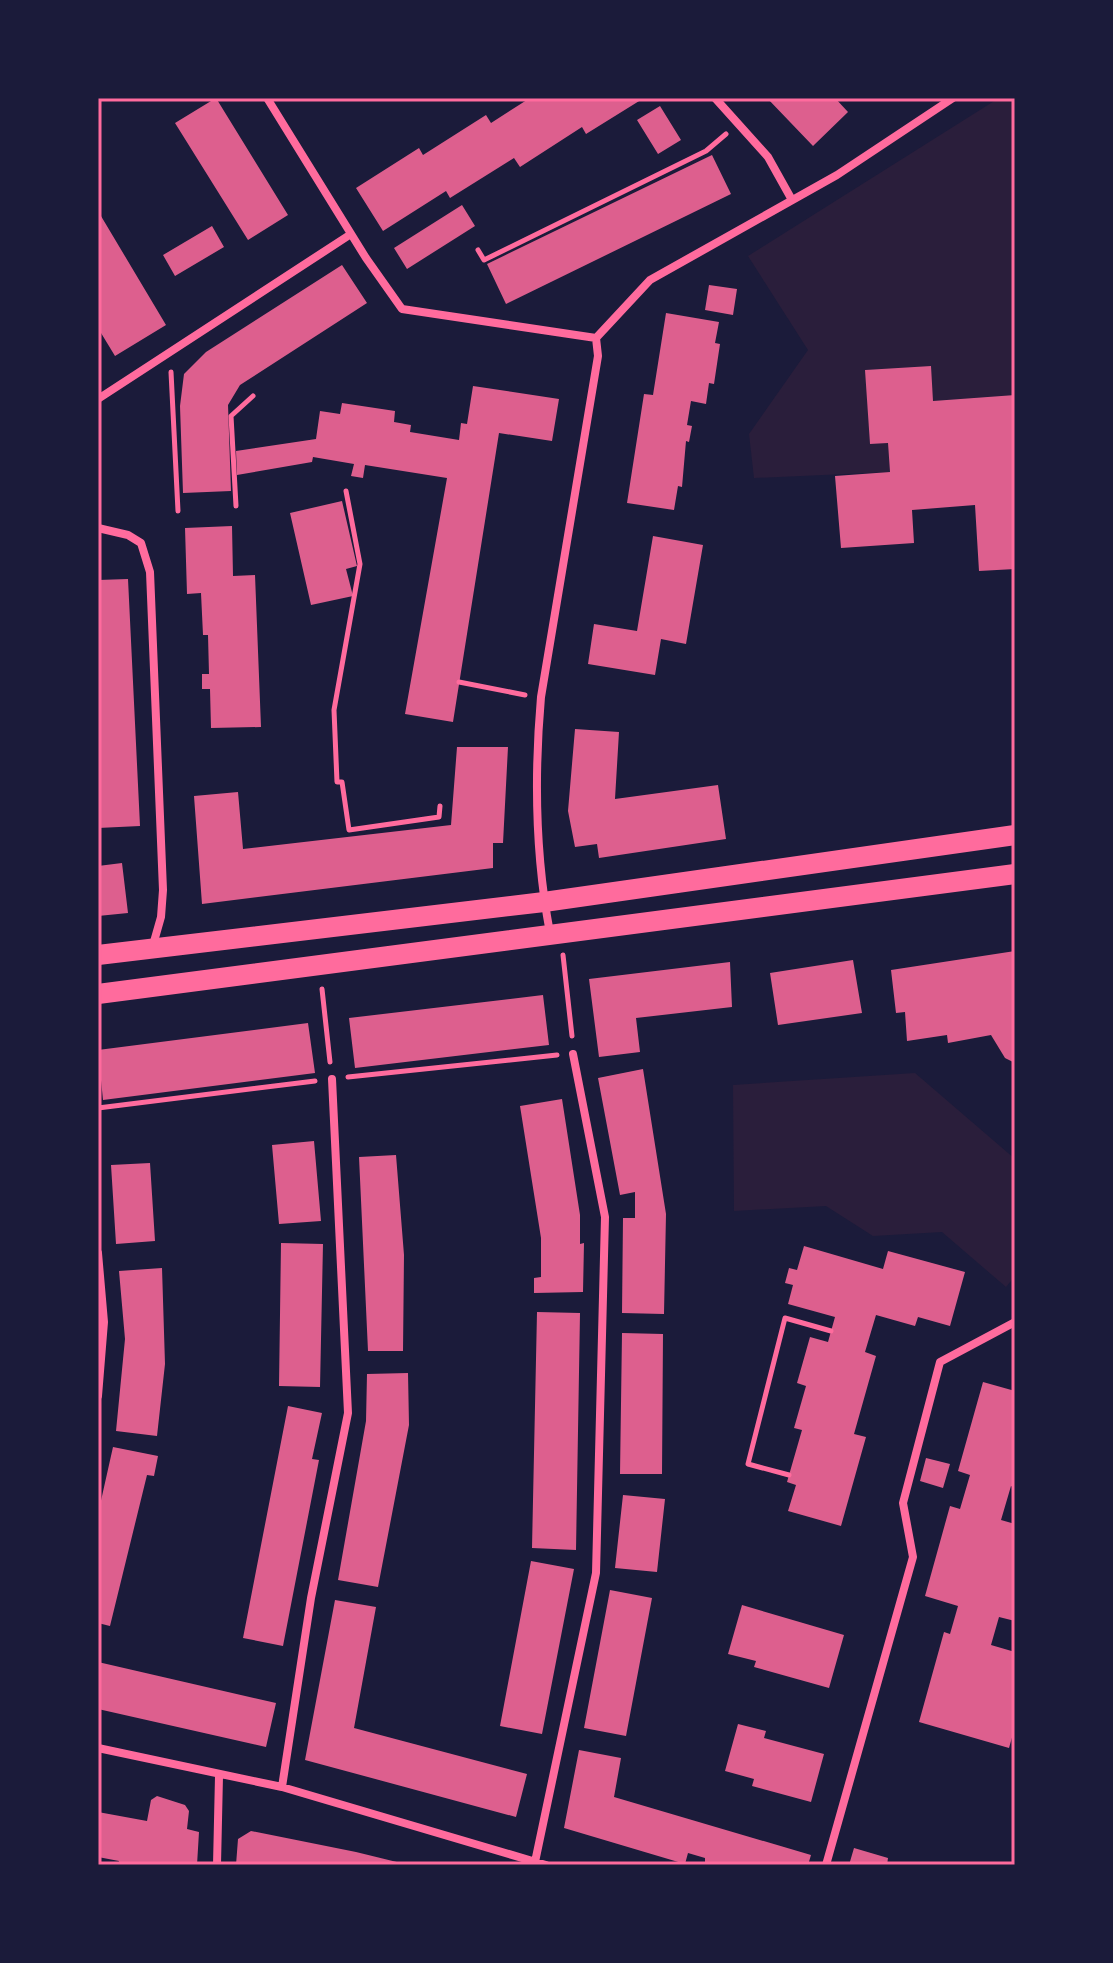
<svg xmlns="http://www.w3.org/2000/svg" width="1113" height="1963" viewBox="0 0 1113 1963" font-family="Quicksand,sans-serif">
<rect width="100%" height="100%" fill="#1b1b3a"/>
<path fill="#2a1e3b" d="M 999,98 L 1015,98 L 1015,395 L 933,401 L 930,366 L 866,370 L 870,444 L 888,443 L 890,472 L 754,478 L 749,434 L 808,350 L 748,256 Z
M 915,1073 L 1015,1159 L 1015,1276 L 1006,1287 L 942,1232 L 873,1236 L 826,1206 L 734,1211 L 733,1085 Z"/>
<path fill="#dd5f8e" d="M 216,98 L 288,215 L 248,240 L 175,123 Z
M 530,98 L 644,98 L 586,134 L 582,127 L 520,167 L 514,158 L 450,198 L 446,191 L 383,231 L 356,188 L 419,148 L 423,155 L 486,115 L 491,123 Z
M 767,98 L 835,98 L 848,112 L 813,146 Z
M 660,106 L 681,140 L 658,154 L 637,120 Z
M 712,155 L 731,194 L 506,304 L 487,264 Z
M 462,205 L 475,226 L 407,269 L 394,248 Z
M 98,211 L 166,325 L 115,356 L 98,328 Z
M 212,226 L 224,247 L 175,276 L 163,255 Z
M 342,265 L 367,303 L 240,385 L 228,405 L 231,491 L 183,493 L 180,406 L 184,374 L 206,352 Z
M 709,285 L 737,289 L 733,315 L 705,310 Z
M 666,313 L 719,322 L 715,343 L 720,344 L 714,384 L 709,383 L 706,404 L 691,401 L 687,425 L 692,426 L 689,442 L 686,441 L 682,487 L 678,486 L 674,510 L 627,503 L 644,394 L 653,395 Z
M 931,366 L 933,401 L 1015,395 L 1015,569 L 979,571 L 975,505 L 912,510 L 914,543 L 841,548 L 835,476 L 890,472 L 888,443 L 870,444 L 865,370 Z
M 473,386 L 559,399 L 552,441 L 499,433 L 453,722 L 405,714 L 447,478 L 365,465 L 363,478 L 351,476 L 354,464 L 313,457 L 312,462 L 237,475 L 236,451 L 316,439 L 320,411 L 340,414 L 342,403 L 395,411 L 394,422 L 411,425 L 410,432 L 459,440 L 461,423 L 467,424 Z
M 342,501 L 357,566 L 346,569 L 353,596 L 311,605 L 290,513 Z
M 232,526 L 233,576 L 255,575 L 261,727 L 211,728 L 210,689 L 202,689 L 202,674 L 209,674 L 208,635 L 203,635 L 201,593 L 187,594 L 185,528 Z
M 653,536 L 703,545 L 686,644 L 661,639 L 655,675 L 588,664 L 594,624 L 637,631 Z
M 128,579 L 140,826 L 98,828 L 98,580 Z
M 575,729 L 619,732 L 615,799 L 718,785 L 726,839 L 599,858 L 597,844 L 575,847 L 568,811 Z
M 457,747 L 508,747 L 503,843 L 493,843 L 493,868 L 202,904 L 194,796 L 238,792 L 243,849 L 451,825 Z
M 122,863 L 128,913 L 98,916 L 98,866 Z
M 1015,951 L 1015,1063 L 1005,1058 L 991,1035 L 948,1043 L 947,1035 L 907,1041 L 905,1012 L 896,1013 L 891,970 Z
M 853,960 L 862,1013 L 778,1025 L 770,973 Z
M 730,962 L 732,1007 L 636,1018 L 640,1052 L 599,1057 L 589,979 Z
M 543,995 L 549,1045 L 355,1068 L 349,1018 Z
M 308,1023 L 315,1073 L 103,1100 L 98,1050 Z
M 643,1069 L 666,1214 L 664,1314 L 622,1313 L 623,1218 L 635,1218 L 635,1192 L 620,1195 L 598,1078 Z
M 562,1099 L 580,1215 L 580,1244 L 584,1243 L 583,1292 L 534,1293 L 534,1278 L 541,1277 L 541,1238 L 520,1106 Z
M 314,1141 L 321,1221 L 279,1224 L 272,1145 Z
M 396,1155 L 404,1255 L 403,1351 L 368,1351 L 359,1157 Z
M 150,1163 L 155,1241 L 116,1244 L 111,1165 Z
M 281,1243 L 323,1244 L 320,1387 L 279,1386 Z
M 804,1246 L 883,1269 L 888,1251 L 965,1272 L 950,1326 L 918,1317 L 915,1326 L 876,1315 L 865,1352 L 876,1356 L 854,1434 L 866,1437 L 841,1526 L 788,1511 L 796,1485 L 787,1482 L 802,1430 L 794,1428 L 806,1386 L 797,1383 L 810,1337 L 828,1342 L 835,1317 L 788,1304 L 793,1285 L 785,1283 L 789,1268 L 797,1270 Z
M 162,1268 L 165,1364 L 157,1436 L 116,1431 L 125,1339 L 119,1271 Z
M 537,1312 L 580,1313 L 576,1550 L 532,1548 Z
M 622,1333 L 663,1334 L 662,1474 L 620,1474 Z
M 408,1373 L 409,1425 L 378,1587 L 338,1580 L 366,1421 L 367,1374 Z
M 983,1382 L 1015,1391 L 1015,1488 L 1011,1486 L 1001,1520 L 1015,1524 L 1015,1621 L 999,1617 L 991,1645 L 1015,1652 L 1015,1727 L 1009,1748 L 919,1722 L 944,1632 L 950,1634 L 958,1606 L 925,1596 L 950,1506 L 960,1509 L 970,1475 L 958,1471 Z
M 288,1406 L 322,1413 L 312,1459 L 319,1460 L 283,1646 L 243,1638 Z
M 113,1447 L 158,1456 L 154,1476 L 147,1475 L 110,1626 L 98,1623 L 98,1514 Z
M 926,1458 L 950,1464 L 943,1488 L 920,1481 Z
M 623,1495 L 665,1499 L 657,1572 L 615,1568 Z
M 531,1561 L 574,1569 L 542,1734 L 500,1726 Z
M 610,1590 L 652,1598 L 626,1736 L 584,1728 Z
M 335,1600 L 376,1607 L 354,1728 L 527,1774 L 516,1817 L 305,1760 Z
M 742,1605 L 844,1635 L 829,1688 L 754,1667 L 756,1661 L 728,1654 Z
M 98,1662 L 276,1703 L 266,1747 L 98,1709 Z
M 738,1724 L 766,1731 L 764,1738 L 824,1754 L 811,1802 L 752,1786 L 754,1779 L 725,1771 Z
M 579,1750 L 621,1758 L 614,1797 L 811,1855 L 808,1865 L 705,1865 L 705,1858 L 688,1853 L 685,1864 L 564,1828 Z
M 157,1796 L 185,1805 L 189,1811 L 187,1829 L 199,1832 L 197,1865 L 118,1865 L 119,1861 L 98,1857 L 98,1812 L 147,1821 L 151,1800 Z
M 251,1831 L 356,1852 L 409,1865 L 236,1865 L 238,1839 Z
M 854,1848 L 888,1858 L 887,1865 L 849,1865 Z"/>
<g fill="none" stroke-linecap="round" stroke-linejoin="round">
<path stroke="#ff6b9d" stroke-width="5" d="M 478,250 L 484,260 L 706,151 L 726,134
M 171,372 L 178,511
M 346,491 L 360,564 L 334,710 L 337,782 L 342,782 L 349,830 L 439,817 L 440,806
M 236,506 L 231,416 L 253,396
M 459,682 L 525,695
M 563,955 L 572,1036
M 322,989 L 330,1062
M 348,1077 L 557,1055
M 98,1108 L 315,1081
M 789,1475 L 748,1464 L 785,1318 L 831,1331"/>
<path stroke="#ff6b9d" stroke-width="8" d="M 267,98 L 366,258 L 402,309 L 596,338
M 715,98 L 768,157 L 792,200
M 596,338 L 650,280 L 837,175 L 953,98
M 98,399 L 351,234
M 98,528 L 128,535 L 141,543 L 150,572 L 163,890 L 161,917 L 153,945
M 550,933 C 535,854 534,777 541,697 L 598,356 L 596,338
M 98,1253 L 104,1322 L 98,1396
M 98,1748 L 282,1787 L 546,1865
M 282,1787 L 311,1598 L 348,1413 L 332,1079
M 535,1862 L 596,1573 L 605,1217 L 573,1054
M 217,1865 L 219,1776
M 826,1865 L 913,1557 L 903,1503 L 940,1362 L 1015,1322"/>
<path stroke="#ff6b9d" stroke-width="20" d="M 98,955 L 544,902 L 1015,835
M 98,994 L 1015,874"/>
</g>
<rect width="1113" height="1963" fill="none" stroke="#1b1b3a" stroke-width="200"/>
<rect x="100" y="100" width="913" height="1763" fill="none" stroke="#ff6b9d" stroke-width="3"/>
</svg>
